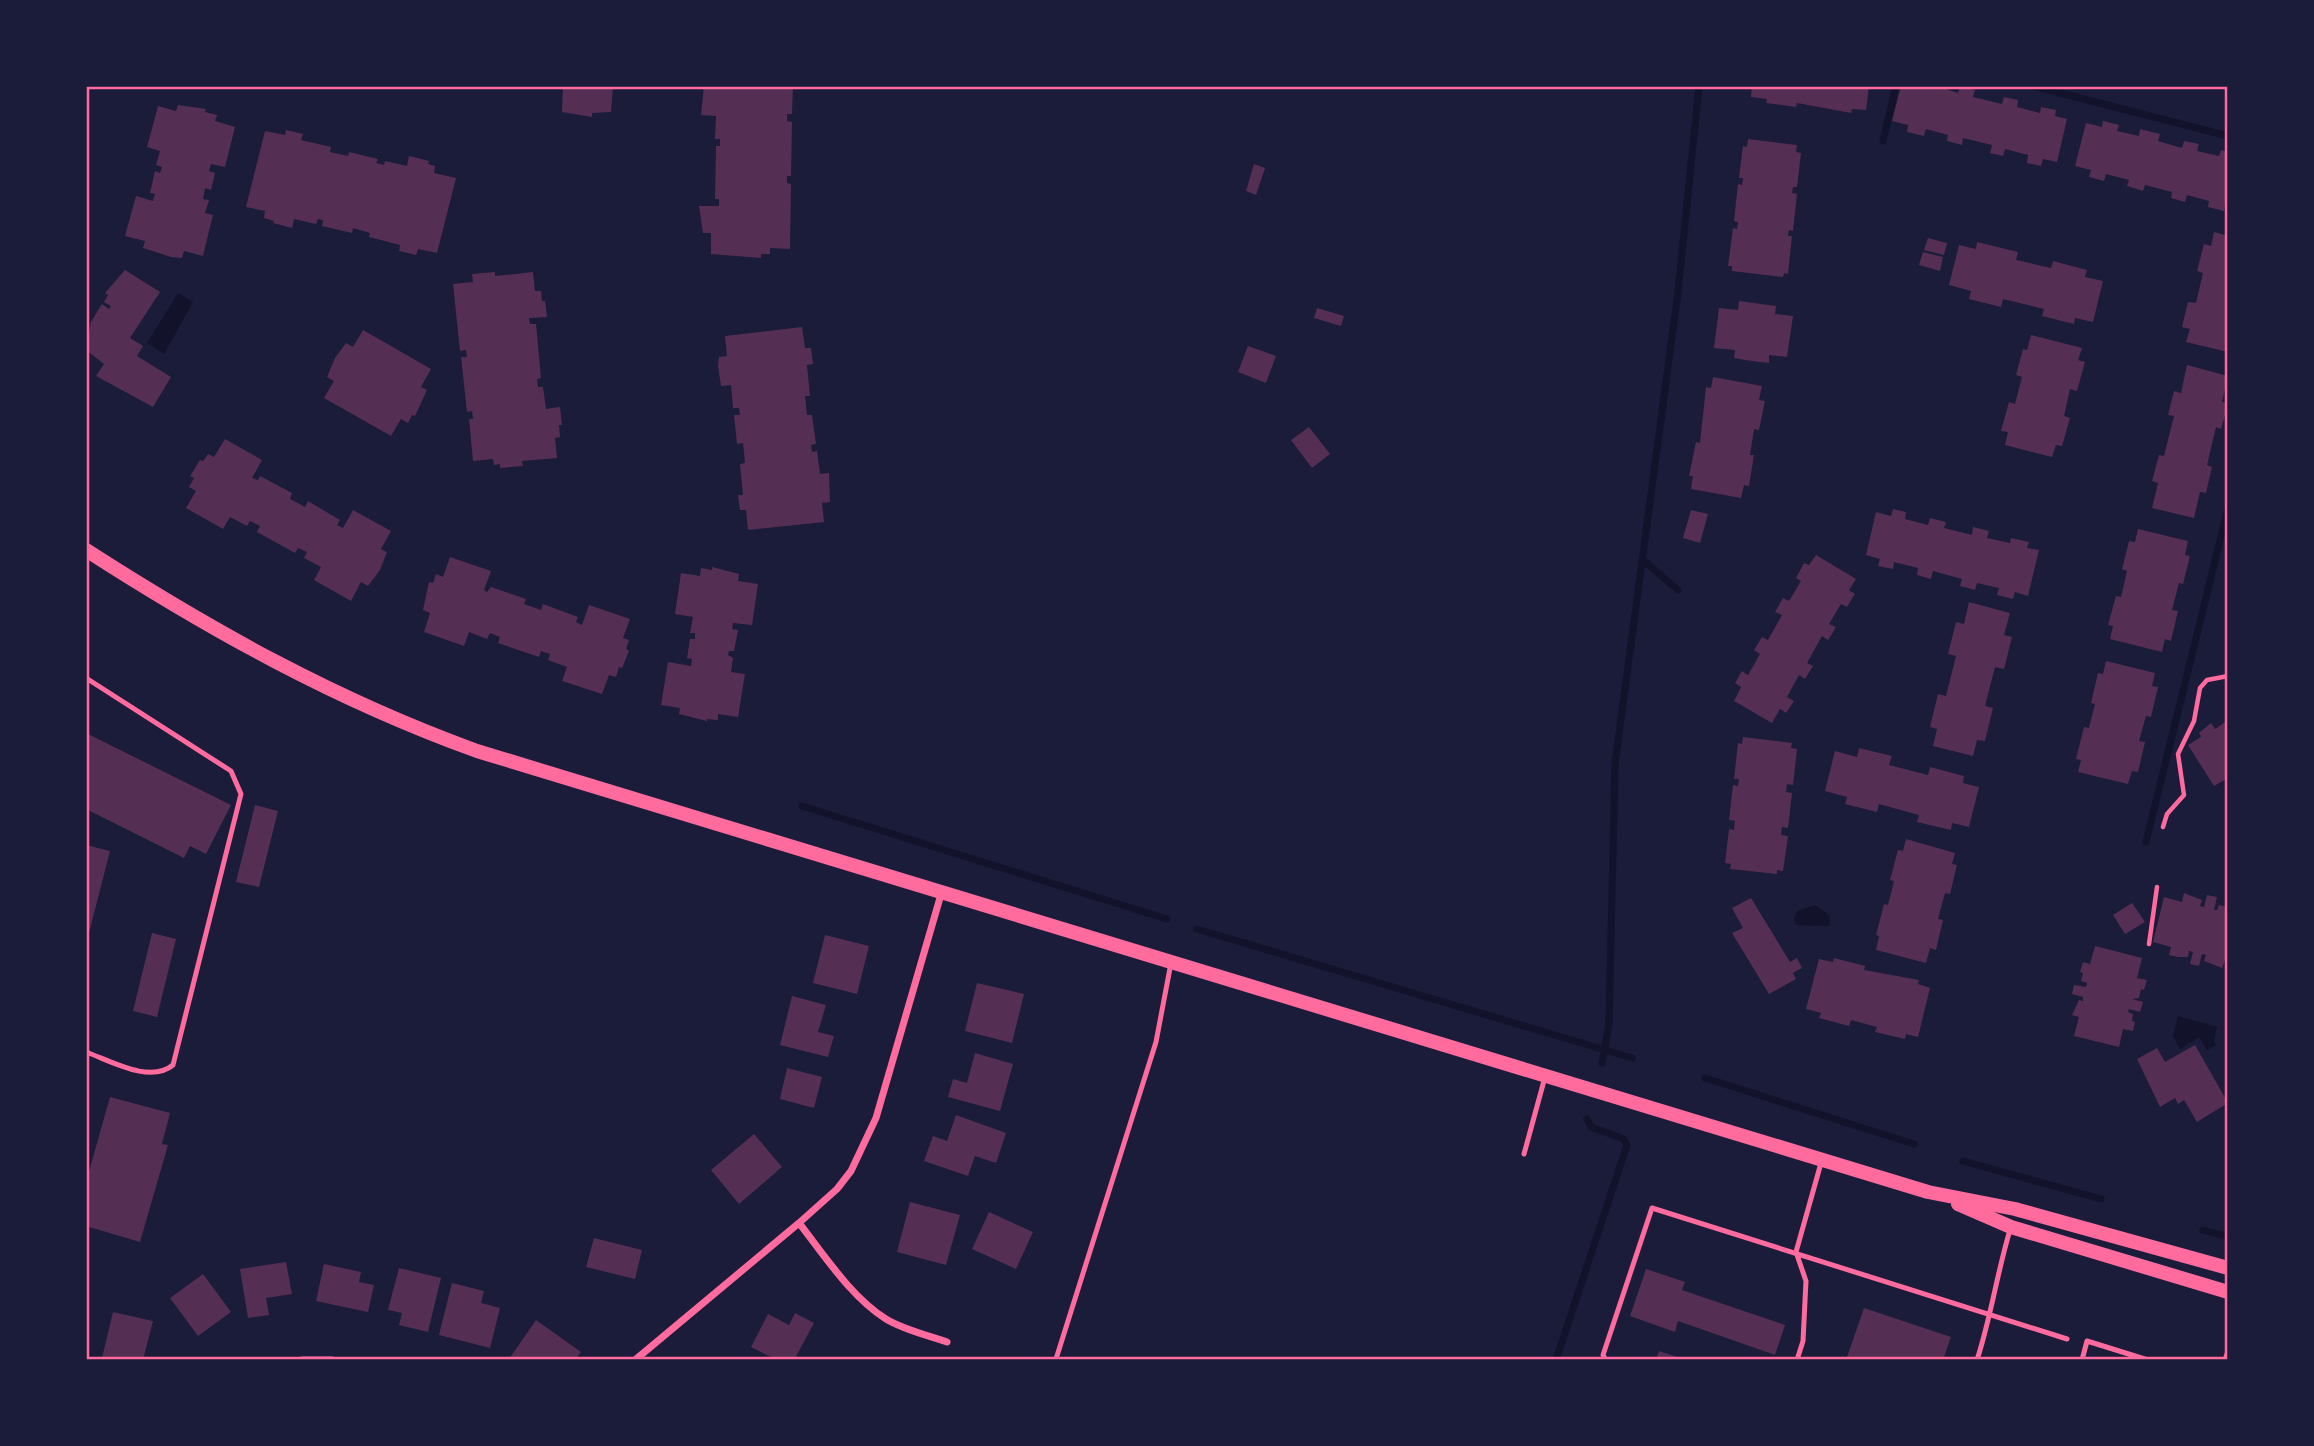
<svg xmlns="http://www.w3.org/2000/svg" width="2314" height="1446" viewBox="0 0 2314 1446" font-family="Helvetica,sans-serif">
<rect width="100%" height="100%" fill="#1b1b3a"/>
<path fill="#12122b" d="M 178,293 L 193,302 L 164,354 L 147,343 Z
M 1815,905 L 1830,916 L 1829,926 L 1796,925 L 1794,919 L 1797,911 Z
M 2178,1016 L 2217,1027 L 2214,1041 L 2216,1045 L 2207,1050 L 2199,1037 L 2180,1049 L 2173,1036 Z"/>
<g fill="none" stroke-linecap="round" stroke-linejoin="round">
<path stroke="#12122b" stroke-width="7" d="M 2033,86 L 2228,136
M 1883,141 L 1896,86
M 1643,560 L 1678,590
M 802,806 L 1167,919
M 2146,842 L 2228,508
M 1197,929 L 1632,1058
M 1602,1063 L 1609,1024 L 1615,764 L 1678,292 L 1699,86
M 1705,1078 L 1914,1144
M 1963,1161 L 2101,1199
M 2203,1230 L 2228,1237
M 1556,1360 L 1627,1145 L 1624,1139 L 1591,1127 L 1587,1119"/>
</g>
<path fill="#542f53" d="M 563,86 L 613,86 L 611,112 L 592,113 L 592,117 L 562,112 Z
M 704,86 L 793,86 L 792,114 L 787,114 L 787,121 L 792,122 L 791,176 L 787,176 L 787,183 L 791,184 L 790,249 L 770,248 L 770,254 L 761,254 L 761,258 L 711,254 L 711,233 L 703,233 L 699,206 L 719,206 L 719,199 L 715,199 L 716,146 L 720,146 L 720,139 L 715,139 L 716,116 L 701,115 Z
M 1752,86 L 1869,86 L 1866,110 L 1852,109 L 1851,113 L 1797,103 L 1796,107 L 1766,103 L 1767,99 L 1751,97 Z
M 1901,86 L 1937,86 L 1958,93 L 1960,87 L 1975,90 L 1973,97 L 2002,104 L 2004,97 L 2018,100 L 2017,107 L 2040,113 L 2041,107 L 2056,110 L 2055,116 L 2067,119 L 2057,162 L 2043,159 L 2041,166 L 2027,163 L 2028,155 L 2005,149 L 2003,156 L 1990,153 L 1992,145 L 1963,138 L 1962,145 L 1947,141 L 1948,135 L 1926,129 L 1924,136 L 1907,132 L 1908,125 L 1892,121 Z
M 178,105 L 206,109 L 205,112 L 217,115 L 215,121 L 235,127 L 225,167 L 211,164 L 209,171 L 215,173 L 211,190 L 205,188 L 203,199 L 209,200 L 205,213 L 213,215 L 203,256 L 184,251 L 182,258 L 171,257 L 143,248 L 145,241 L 125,236 L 136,196 L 153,201 L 154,197 L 155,194 L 150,193 L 155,171 L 160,173 L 162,167 L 156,165 L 160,151 L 147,147 L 158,106 L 176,111 Z
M 2103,121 L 2119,125 L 2117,131 L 2139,136 L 2140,129 L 2160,134 L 2158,141 L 2182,148 L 2184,141 L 2199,144 L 2197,151 L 2219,156 L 2221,150 L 2228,152 L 2228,205 L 2225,204 L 2224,211 L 2208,207 L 2209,201 L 2187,195 L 2185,202 L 2171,198 L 2172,192 L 2145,185 L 2143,191 L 2127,186 L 2129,180 L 2106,174 L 2104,181 L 2089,177 L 2091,170 L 2075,166 L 2086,123 L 2102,127 Z
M 286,130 L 303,134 L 301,140 L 331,147 L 330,152 L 348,156 L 349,152 L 378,159 L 376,163 L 384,165 L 385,161 L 407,166 L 409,156 L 429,161 L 428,164 L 435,166 L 434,173 L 456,178 L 437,253 L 418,249 L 416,255 L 399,251 L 400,245 L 369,237 L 370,233 L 353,228 L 352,233 L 322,226 L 323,220 L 318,219 L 316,224 L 294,219 L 292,228 L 273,223 L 274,221 L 264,218 L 265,211 L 246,207 L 265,131 L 285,135 Z
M 1748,139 L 1797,145 L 1796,152 L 1801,153 L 1797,187 L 1793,187 L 1792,193 L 1797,194 L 1793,231 L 1789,230 L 1788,236 L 1792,236 L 1788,274 L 1784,273 L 1783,277 L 1732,271 L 1732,266 L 1728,266 L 1733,228 L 1737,229 L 1738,222 L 1734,221 L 1738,184 L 1742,185 L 1743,178 L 1739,178 L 1743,146 L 1747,147 Z
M 1254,164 L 1265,168 L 1256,195 L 1246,191 Z
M 2214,232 L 2228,236 L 2228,352 L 2186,342 L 2190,329 L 2182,327 L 2188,302 L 2196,303 L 2203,273 L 2197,271 L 2204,244 L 2211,246 Z
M 1928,238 L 1947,243 L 1944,255 L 1924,250 Z
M 1977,242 L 2018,252 L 2016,260 L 2051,268 L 2053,261 L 2087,270 L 2085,277 L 2103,281 L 2093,322 L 2075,318 L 2074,324 L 2042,316 L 2044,309 L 2003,299 L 2001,307 L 1969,299 L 1971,291 L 1949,285 L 1959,245 L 1976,249 Z
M 1923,252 L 1943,257 L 1940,271 L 1919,265 Z
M 125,270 L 160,292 L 130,338 L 143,346 L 137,356 L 171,377 L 153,407 L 96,376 L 104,364 L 86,350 L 91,322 L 102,304 L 109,309 L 111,306 L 104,302 L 108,295 L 105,293 Z
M 495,272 L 495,276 L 533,272 L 535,291 L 541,291 L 542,301 L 545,301 L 547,317 L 529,318 L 530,324 L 536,324 L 541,378 L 537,379 L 538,387 L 543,387 L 546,409 L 560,407 L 562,425 L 559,425 L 560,437 L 555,438 L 557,458 L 522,461 L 523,466 L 500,468 L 500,464 L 494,465 L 493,459 L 473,461 L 469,419 L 473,419 L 472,411 L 467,412 L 461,357 L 467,357 L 466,350 L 460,351 L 453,284 L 473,282 L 472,274 Z
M 1739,301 L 1776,306 L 1775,314 L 1793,316 L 1787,357 L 1769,355 L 1769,363 L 1752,361 L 1734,358 L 1735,350 L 1714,348 L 1719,308 L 1738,310 Z
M 1317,308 L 1344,316 L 1341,326 L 1314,318 Z
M 802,327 L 805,348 L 811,348 L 813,364 L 807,365 L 810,396 L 805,396 L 807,415 L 812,415 L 816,444 L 811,445 L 812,452 L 817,451 L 820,474 L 829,473 L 830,502 L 822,503 L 824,522 L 748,530 L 746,510 L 740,510 L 738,495 L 743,495 L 740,464 L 745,463 L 743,443 L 737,444 L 734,415 L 740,415 L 739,408 L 733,408 L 731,385 L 721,386 L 718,366 L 719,357 L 727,356 L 725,336 Z
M 363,330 L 431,369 L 421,387 L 427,390 L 415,416 L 412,415 L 408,423 L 401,419 L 391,436 L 324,398 L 334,381 L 327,377 L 335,358 L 346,343 L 353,347 Z
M 2031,335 L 2082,348 L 2078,360 L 2085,362 L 2077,391 L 2070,389 L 2064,416 L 2070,418 L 2062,446 L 2056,445 L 2052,457 L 2005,445 L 2008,432 L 2001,431 L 2009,402 L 2015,404 L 2022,377 L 2016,375 L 2023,349 L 2027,350 Z
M 1248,346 L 1276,356 L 1266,383 L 1238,372 Z
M 2187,365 L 2228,376 L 2222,402 L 2227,403 L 2225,415 L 2221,429 L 2216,427 L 2207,465 L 2212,467 L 2206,493 L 2200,492 L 2194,518 L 2152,508 L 2158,483 L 2152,481 L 2159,455 L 2164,456 L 2174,416 L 2168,415 L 2174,391 L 2181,393 Z
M 1713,377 L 1762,386 L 1759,400 L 1765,401 L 1759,430 L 1754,429 L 1750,455 L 1754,455 L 1749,486 L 1744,485 L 1741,498 L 1691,489 L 1693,476 L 1689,476 L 1696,442 L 1700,443 L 1706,387 L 1711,388 Z
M 1309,427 L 1330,454 L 1312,468 L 1291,440 Z
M 225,439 L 262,460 L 252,478 L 258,480 L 260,476 L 292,493 L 290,499 L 305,507 L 308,501 L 340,520 L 337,525 L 343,528 L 353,510 L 391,531 L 381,549 L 387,552 L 380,570 L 368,586 L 361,582 L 351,601 L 314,580 L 321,567 L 304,558 L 307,552 L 298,548 L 295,553 L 257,532 L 260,526 L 250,521 L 247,526 L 230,517 L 223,529 L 186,508 L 196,491 L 189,487 L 194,478 L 190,476 L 200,460 L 203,461 L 208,454 L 214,457 Z
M 1893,509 L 1906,512 L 1905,519 L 1928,525 L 1930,518 L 1946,522 L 1944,528 L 1972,535 L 1973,527 L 1989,531 L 1987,538 L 2010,543 L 2011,538 L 2029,542 L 2027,548 L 2039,550 L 2028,596 L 2015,592 L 2013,599 L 1997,595 L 1999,588 L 1977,583 L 1975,590 L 1960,586 L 1962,579 L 1933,571 L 1931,579 L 1917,575 L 1918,568 L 1894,562 L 1893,569 L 1878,566 L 1880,559 L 1866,555 L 1876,512 L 1891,516 Z
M 1691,510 L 1708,514 L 1700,543 L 1683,538 Z
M 2138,529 L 2188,541 L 2185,555 L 2190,556 L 2183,584 L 2179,583 L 2172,610 L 2178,611 L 2171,641 L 2165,639 L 2162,652 L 2110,639 L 2113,626 L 2108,625 L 2116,596 L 2121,597 L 2127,571 L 2122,569 L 2129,541 L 2135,542 Z
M 1816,555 L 1856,579 L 1849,590 L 1855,594 L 1847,607 L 1841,604 L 1829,624 L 1836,627 L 1832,634 L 1828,640 L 1822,636 L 1807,663 L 1813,666 L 1805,679 L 1799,675 L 1787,697 L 1794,701 L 1786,713 L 1780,709 L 1772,723 L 1734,701 L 1741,687 L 1735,683 L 1742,671 L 1748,675 L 1760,654 L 1754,650 L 1762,637 L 1768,640 L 1782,615 L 1775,612 L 1783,598 L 1789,601 L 1801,581 L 1796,578 L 1804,563 L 1809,565 Z
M 450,557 L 491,571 L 484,590 L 487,592 L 491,587 L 526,599 L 524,604 L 541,610 L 543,604 L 578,617 L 576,622 L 582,625 L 589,605 L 630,619 L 623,638 L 629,640 L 626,649 L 629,651 L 622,668 L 619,667 L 616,677 L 609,675 L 602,694 L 562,681 L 567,667 L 548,660 L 550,654 L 541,651 L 539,657 L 498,643 L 500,637 L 490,633 L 487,639 L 469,632 L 464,646 L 424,632 L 430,613 L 423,610 L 429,582 L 433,583 L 436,574 L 443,577 Z
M 712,567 L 739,574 L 738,581 L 758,584 L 752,625 L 733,623 L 732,629 L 738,630 L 734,651 L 729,651 L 728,655 L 733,658 L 731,672 L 745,674 L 738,717 L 718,714 L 718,720 L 707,719 L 707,721 L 679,714 L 680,708 L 661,705 L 668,662 L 691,666 L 692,659 L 687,658 L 690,639 L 695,639 L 695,633 L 690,633 L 693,617 L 675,614 L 681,573 L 700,576 L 701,568 L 712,570 Z
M 1969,602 L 2010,613 L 2004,635 L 2012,637 L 2004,669 L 1995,667 L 1985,706 L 1993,708 L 1985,741 L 1977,740 L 1973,756 L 1933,746 L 1937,729 L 1930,727 L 1938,694 L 1946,696 L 1956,656 L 1948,654 L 1956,622 L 1964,624 Z
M 2106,661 L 2155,673 L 2152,686 L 2158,687 L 2151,717 L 2146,716 L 2139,741 L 2145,742 L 2138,772 L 2132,771 L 2128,784 L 2078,772 L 2081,760 L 2076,759 L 2084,727 L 2089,728 L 2095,704 L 2091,703 L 2098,673 L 2103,674 Z
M 2228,720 L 2228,783 L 2226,779 L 2214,786 L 2188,745 L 2201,737 L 2199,733 L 2211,723 L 2215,729 Z
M 86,733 L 231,805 L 206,854 L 190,846 L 184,858 L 86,809 Z
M 1743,737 L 1792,743 L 1791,748 L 1797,749 L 1793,785 L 1787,784 L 1786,792 L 1792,793 L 1788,828 L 1782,827 L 1781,835 L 1788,836 L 1783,871 L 1777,870 L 1777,874 L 1730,869 L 1731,864 L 1725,863 L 1729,829 L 1734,830 L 1735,821 L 1729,820 L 1733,785 L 1738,786 L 1739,779 L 1734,779 L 1738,743 L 1742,744 Z
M 1859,748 L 1892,756 L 1889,765 L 1928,775 L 1930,767 L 1964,776 L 1963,783 L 1979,787 L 1969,827 L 1952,823 L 1951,830 L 1917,822 L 1919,815 L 1879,804 L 1877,812 L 1845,804 L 1847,797 L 1825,791 L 1835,751 L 1857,757 Z
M 255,805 L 278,811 L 259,887 L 236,882 Z
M 1906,839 L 1955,853 L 1952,864 L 1957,865 L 1950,894 L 1945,893 L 1938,919 L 1943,920 L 1936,950 L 1930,948 L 1926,963 L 1876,950 L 1879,936 L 1876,935 L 1884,904 L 1888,905 L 1894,881 L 1890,880 L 1898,850 L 1903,851 Z
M 86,845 L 110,851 L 89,933 L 86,932 Z
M 2184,893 L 2202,900 L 2200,906 L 2204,907 L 2207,895 L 2217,897 L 2214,910 L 2217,910 L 2219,905 L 2228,907 L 2228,961 L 2225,960 L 2222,968 L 2204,961 L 2206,955 L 2202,954 L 2199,966 L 2190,964 L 2193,952 L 2189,951 L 2188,957 L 2178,957 L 2169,955 L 2171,947 L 2153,942 L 2164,897 L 2182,902 Z
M 1751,898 L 1790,962 L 1797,958 L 1802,968 L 1793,973 L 1796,979 L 1769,994 L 1732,933 L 1743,928 L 1732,908 Z
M 2132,903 L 2145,922 L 2125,934 L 2113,915 Z
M 152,933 L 176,939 L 157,1017 L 133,1011 Z
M 825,935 L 869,946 L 857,994 L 813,983 Z
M 2095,946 L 2142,958 L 2137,978 L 2147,980 L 2144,990 L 2141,989 L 2139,998 L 2132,999 L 2143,1002 L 2140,1012 L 2129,1009 L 2128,1012 L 2133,1014 L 2132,1021 L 2135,1022 L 2133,1031 L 2123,1029 L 2119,1047 L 2074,1036 L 2079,1017 L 2072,1015 L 2079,1000 L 2083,1001 L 2083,997 L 2072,994 L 2074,985 L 2086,987 L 2087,983 L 2081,981 L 2083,973 L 2080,972 L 2083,962 L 2090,964 Z
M 1834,958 L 1865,966 L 1864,970 L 1919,980 L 1918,984 L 1930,988 L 1918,1037 L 1906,1034 L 1905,1039 L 1875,1032 L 1877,1027 L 1851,1020 L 1849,1026 L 1819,1018 L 1821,1013 L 1806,1009 L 1819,959 L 1833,962 Z
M 977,983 L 1024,994 L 1012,1043 L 965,1031 Z
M 792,996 L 826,1005 L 818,1032 L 834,1036 L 828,1057 L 780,1045 Z
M 2195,1045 L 2228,1103 L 2197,1122 L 2184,1100 L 2178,1104 L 2175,1098 L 2160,1107 L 2137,1059 L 2157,1048 L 2165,1062 Z
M 975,1053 L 1013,1064 L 1000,1111 L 948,1097 L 953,1079 L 967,1083 Z
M 787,1068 L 822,1077 L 814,1108 L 780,1099 Z
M 110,1097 L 170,1113 L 162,1144 L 168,1145 L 140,1242 L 86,1226 L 86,1182 Z
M 956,1115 L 1006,1133 L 996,1163 L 975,1156 L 968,1176 L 924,1161 L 933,1136 L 947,1141 Z
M 754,1134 L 782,1167 L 739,1204 L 711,1170 Z
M 910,1202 L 960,1215 L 946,1265 L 897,1252 Z
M 989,1212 L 1033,1232 L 1016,1269 L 972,1249 Z
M 594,1238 L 642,1250 L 635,1279 L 586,1267 Z
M 286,1262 L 292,1294 L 266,1298 L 269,1315 L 248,1318 L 240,1269 Z
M 324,1264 L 361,1272 L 359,1282 L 374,1285 L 368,1312 L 316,1301 Z
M 399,1268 L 441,1278 L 428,1332 L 399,1325 L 402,1313 L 388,1310 Z
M 1646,1269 L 1685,1282 L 1682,1290 L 1785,1325 L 1775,1355 L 1678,1321 L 1675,1332 L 1630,1316 Z
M 203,1274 L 231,1312 L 198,1336 L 170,1298 Z
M 452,1283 L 484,1291 L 481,1303 L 500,1308 L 490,1348 L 439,1335 Z
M 1864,1308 L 1951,1337 L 1943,1360 L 1846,1360 Z
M 113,1312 L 153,1321 L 143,1360 L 102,1358 Z
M 795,1313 L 814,1323 L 794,1360 L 777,1360 L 751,1347 L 768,1314 L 789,1325 Z
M 536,1320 L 581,1352 L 575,1360 L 509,1359 Z
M 1659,1351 L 1687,1360 L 1656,1360 Z"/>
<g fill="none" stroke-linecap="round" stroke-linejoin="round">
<path stroke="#ff6b9d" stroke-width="4.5" d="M 2163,827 L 2167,814 L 2184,795 L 2178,754 L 2194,721 L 2200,688 L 2207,680 L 2228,676
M 2149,944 L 2157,887"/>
<path stroke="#ff6b9d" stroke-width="5" d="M 86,678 L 231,771 L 241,794 L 173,1065 C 150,1084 111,1061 86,1052
M 1524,1154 L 1545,1077
M 1056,1359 L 1156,1042 L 1171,963
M 1606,1360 L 1603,1355 L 1652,1208 L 2067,1339
M 1797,1360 L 1803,1341 L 1806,1281 L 1796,1252 L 1821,1163
M 1977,1360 C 1991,1317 1997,1273 2010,1230
M 2082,1360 L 2087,1341 L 2148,1360
M 2225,1360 L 2228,1351"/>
<path stroke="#ff6b9d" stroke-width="7" d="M 799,1223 C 825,1256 851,1297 886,1319 C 904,1330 927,1335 947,1342
M 302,1360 L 332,1360
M 635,1360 L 799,1223 L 837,1189 L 851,1171 L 876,1118 L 942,891"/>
<path stroke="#ff6b9d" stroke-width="14" d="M 86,550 C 212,631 336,700 477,751 L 1928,1192 L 2015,1209 L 2228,1268
M 1958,1204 L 2011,1227 L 2228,1292"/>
</g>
<rect width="2314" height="1446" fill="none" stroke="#1b1b3a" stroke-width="175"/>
<rect x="88" y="88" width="2138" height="1270" fill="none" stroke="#ff6b9d" stroke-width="2.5"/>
</svg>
